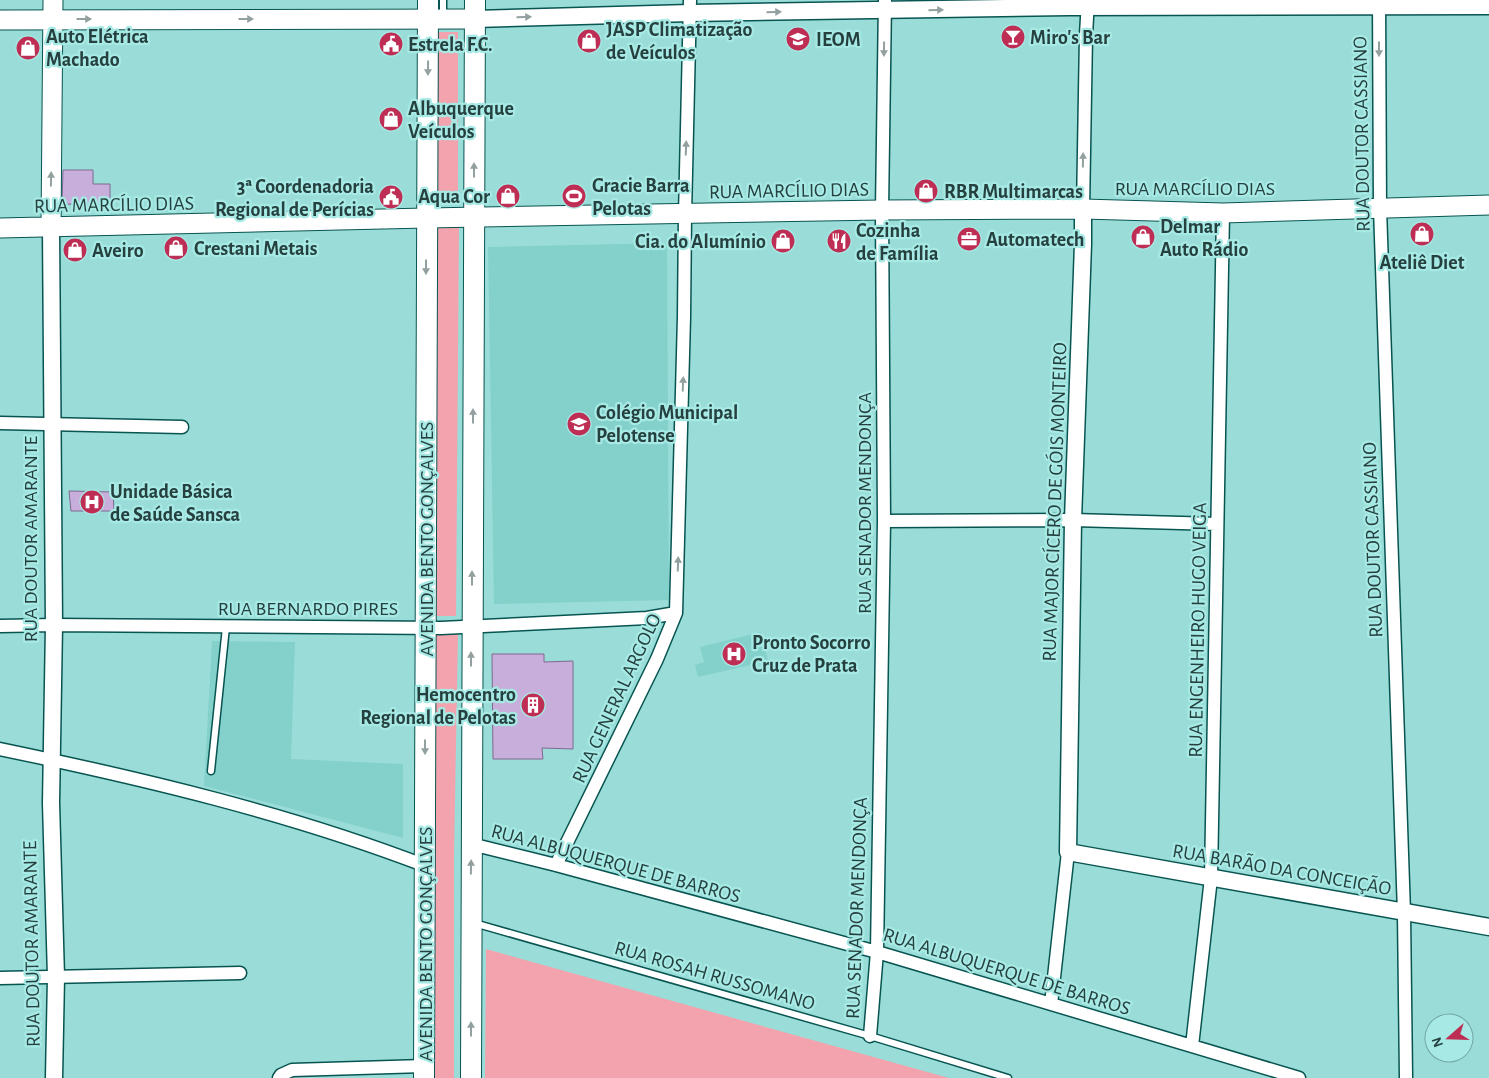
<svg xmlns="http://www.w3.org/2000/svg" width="1489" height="1078" viewBox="0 0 1489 1078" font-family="'Alegreya Sans',sans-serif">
<rect width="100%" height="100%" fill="#9addd8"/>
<path fill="#84d0cb" d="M 667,243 L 669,600 L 494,604 L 488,247 Z
M 761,632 L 768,661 L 698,677 L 695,665 L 704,662 L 700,647 Z
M 212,641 L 295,642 L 291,759 L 403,764 L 403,838 L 204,786 Z"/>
<path fill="#f3a3ad" d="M 432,32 L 458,32 L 458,201 L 432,201 Z
M 459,226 L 456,616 L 428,616 L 431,227 Z
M 430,634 L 458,634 L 454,856 L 454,1078 L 426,1078 Z
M 486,949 L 949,1078 L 485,1078 Z"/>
<path fill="#c8afdb" stroke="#7f6890" d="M 63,170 L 93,170 L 93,184 L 110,184 L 110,205 L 62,204 Z
M 69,491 L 113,492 L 114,511 L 71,511 Z
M 492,654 L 544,654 L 544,662 L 573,661 L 573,749 L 542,748 L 543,759 L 493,759 Z"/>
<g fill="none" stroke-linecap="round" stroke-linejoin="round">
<defs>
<path id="service" d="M 443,16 L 443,0
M 211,771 L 226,627
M 474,923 L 870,1036 L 1008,1078"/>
<path id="minor" d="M 1379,0 L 1380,208 L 1404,913 L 1406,1078
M 1083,209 L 1086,35 L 1088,0
M 0,423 L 182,427
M 884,521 L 1073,520 L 1217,524
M 0,626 L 54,625 L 441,628 L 647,618 L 676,613
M 0,749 C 144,779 288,813 426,866
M 471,844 L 556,865 L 877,952 L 1299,1078
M 556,865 L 657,659 L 676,613 L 684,317 L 685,215 L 690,0
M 0,978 L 240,973
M 1051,1004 L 1068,852
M 870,1036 L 877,952 L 884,521 L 882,210 L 885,0
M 1192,1046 L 1211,878 L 1223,213
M 279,1078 L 281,1075 L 292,1070 L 424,1066"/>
<path id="tertiary" d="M 475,19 L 690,13 L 1069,7 L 1489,6
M 1083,209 L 1083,244 L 1073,520 L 1068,852 L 1489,927
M 51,228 L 54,625 L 51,803 L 56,977 L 54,1078"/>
<path id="secondary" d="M 0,20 L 475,19
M 0,228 L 426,218 L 882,210 L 1083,209 L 1223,213 L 1489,205
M 51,228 L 53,0"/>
<path id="primary" d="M 424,1078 L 428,0
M 471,1078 L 475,0"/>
</defs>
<use href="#service" stroke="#075451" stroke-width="9"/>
<use href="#minor" stroke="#075451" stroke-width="15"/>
<use href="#tertiary" stroke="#075451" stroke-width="19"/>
<use href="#secondary" stroke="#075451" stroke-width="21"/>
<use href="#primary" stroke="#075451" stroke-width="22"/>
<use href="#service" stroke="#fff" stroke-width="6"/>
<use href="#minor" stroke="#fff" stroke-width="12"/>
<use href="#tertiary" stroke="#fff" stroke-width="16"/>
<use href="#secondary" stroke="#fff" stroke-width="19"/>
<use href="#primary" stroke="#fff" stroke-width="20"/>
</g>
<defs><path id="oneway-solid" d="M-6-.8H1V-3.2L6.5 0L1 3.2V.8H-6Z" transform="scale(1.25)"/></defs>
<g fill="#92a09f">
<use href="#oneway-solid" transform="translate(936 10) rotate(-1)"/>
<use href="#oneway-solid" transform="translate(774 12) rotate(-1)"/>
<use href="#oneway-solid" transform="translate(524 17) rotate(-2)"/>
<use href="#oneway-solid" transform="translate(84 19)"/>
<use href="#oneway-solid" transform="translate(246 19)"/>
<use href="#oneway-solid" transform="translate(884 49) rotate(91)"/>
<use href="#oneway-solid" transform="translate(1379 49) rotate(90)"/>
<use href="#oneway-solid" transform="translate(428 68) rotate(91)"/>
<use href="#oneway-solid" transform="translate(686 148) rotate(-88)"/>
<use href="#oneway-solid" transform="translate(1083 160) rotate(-89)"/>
<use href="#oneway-solid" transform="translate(474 170) rotate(-90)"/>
<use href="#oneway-solid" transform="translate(51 179) rotate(-89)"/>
<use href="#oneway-solid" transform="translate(426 267) rotate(90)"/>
<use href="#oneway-solid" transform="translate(683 384) rotate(-88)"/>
<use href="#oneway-solid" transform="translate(473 416) rotate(-90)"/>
<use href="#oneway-solid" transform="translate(678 564) rotate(-88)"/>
<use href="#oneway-solid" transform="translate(472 578) rotate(-90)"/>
<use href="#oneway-solid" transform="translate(471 659) rotate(-90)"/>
<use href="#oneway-solid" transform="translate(425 747) rotate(90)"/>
<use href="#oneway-solid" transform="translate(471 867) rotate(-89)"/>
<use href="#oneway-solid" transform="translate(471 1029) rotate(-90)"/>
</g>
<defs>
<symbol id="bar-disc" viewBox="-11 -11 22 22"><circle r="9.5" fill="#be2e54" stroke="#a7eae5"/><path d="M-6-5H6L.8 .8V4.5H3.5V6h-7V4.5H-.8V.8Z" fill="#fff"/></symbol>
<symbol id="university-disc" viewBox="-11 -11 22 22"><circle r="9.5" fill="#be2e54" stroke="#a7eae5"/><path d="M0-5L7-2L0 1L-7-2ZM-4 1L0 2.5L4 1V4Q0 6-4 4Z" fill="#fff"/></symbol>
<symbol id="shop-disc" viewBox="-11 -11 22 22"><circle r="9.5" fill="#be2e54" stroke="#a7eae5"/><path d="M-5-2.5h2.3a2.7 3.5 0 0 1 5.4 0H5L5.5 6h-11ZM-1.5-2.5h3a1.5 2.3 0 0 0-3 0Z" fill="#fff"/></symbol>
<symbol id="civic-disc" viewBox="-11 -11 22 22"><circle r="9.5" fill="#be2e54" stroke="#a7eae5"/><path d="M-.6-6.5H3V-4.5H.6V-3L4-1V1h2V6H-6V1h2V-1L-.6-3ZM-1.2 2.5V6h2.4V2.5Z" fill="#fff"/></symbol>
<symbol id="stadium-disc" viewBox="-11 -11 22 22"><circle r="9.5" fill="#be2e54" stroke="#a7eae5"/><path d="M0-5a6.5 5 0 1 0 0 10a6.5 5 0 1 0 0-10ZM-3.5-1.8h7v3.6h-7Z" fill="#fff"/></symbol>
<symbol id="office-disc" viewBox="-11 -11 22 22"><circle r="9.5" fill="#be2e54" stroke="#a7eae5"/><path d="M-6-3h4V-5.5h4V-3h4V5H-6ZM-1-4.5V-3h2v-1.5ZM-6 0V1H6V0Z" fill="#fff"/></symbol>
<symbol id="restaurant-disc" viewBox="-11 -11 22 22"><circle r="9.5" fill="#be2e54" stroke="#a7eae5"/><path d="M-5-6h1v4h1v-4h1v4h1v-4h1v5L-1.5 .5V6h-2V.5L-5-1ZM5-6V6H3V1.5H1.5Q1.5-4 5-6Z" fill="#fff"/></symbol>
<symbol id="school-disc" viewBox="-11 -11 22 22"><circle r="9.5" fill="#be2e54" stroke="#a7eae5"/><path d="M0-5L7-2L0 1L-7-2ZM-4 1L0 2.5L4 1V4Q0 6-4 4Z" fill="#fff"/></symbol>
<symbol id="hospital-disc" viewBox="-11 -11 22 22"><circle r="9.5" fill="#be2e54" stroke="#a7eae5"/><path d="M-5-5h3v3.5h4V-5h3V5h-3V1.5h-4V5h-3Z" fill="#fff"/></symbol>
<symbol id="building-disc" viewBox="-11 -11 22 22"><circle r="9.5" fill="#be2e54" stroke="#a7eae5"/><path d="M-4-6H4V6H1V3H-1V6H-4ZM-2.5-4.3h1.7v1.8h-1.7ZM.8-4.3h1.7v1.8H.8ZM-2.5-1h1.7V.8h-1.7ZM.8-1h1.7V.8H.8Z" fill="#fff"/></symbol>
</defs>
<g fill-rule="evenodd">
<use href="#bar-disc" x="999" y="23" width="28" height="28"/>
<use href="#university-disc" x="784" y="25" width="28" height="28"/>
<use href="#shop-disc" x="575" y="27" width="28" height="28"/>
<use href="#civic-disc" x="377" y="30" width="28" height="28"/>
<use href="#shop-disc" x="14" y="34" width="28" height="28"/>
<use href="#shop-disc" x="377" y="105" width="28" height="28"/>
<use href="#shop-disc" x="912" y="177" width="28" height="28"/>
<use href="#shop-disc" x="494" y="182" width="28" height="28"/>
<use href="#stadium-disc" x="560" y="182" width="28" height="28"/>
<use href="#civic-disc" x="377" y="183" width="28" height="28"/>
<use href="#shop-disc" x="1408" y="220" width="28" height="28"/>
<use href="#shop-disc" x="1129" y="223" width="28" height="28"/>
<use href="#office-disc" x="955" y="225" width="28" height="28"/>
<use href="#shop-disc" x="769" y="227" width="28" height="28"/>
<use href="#restaurant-disc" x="825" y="227" width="28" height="28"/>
<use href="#shop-disc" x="162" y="234" width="28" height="28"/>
<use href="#shop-disc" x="61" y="236" width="28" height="28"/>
<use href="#school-disc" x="565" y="410" width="28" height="28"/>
<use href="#hospital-disc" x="78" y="488" width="28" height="28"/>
<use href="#hospital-disc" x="720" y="640" width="28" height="28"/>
<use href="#building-disc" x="519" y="691" width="28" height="28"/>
</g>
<g text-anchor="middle" stroke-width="4.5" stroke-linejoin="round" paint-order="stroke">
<g font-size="20" font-weight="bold" fill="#25403f" stroke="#a7eae5" text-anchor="start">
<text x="606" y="36">JASP Climatização<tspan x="606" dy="23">de Veículos</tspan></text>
<text x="46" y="43">Auto Elétrica<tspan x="46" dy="23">Machado</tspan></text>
<text x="1030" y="44">Miro's Bar</text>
<text x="816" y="46">IEOM</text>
<text x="408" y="51">Estrela F.C.</text>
<text x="408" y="115">Albuquerque<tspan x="408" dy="23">Veículos</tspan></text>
<text x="592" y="192">Gracie Barra<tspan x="592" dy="23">Pelotas</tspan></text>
<text x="374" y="193" text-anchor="end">3ª Coordenadoria<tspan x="374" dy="23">Regional de Perícias</tspan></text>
<text x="944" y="198">RBR Multimarcas</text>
<text x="490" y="203" text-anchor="end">Aqua Cor</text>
<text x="1160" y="233">Delmar<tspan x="1160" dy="23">Auto Rádio</tspan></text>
<text x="856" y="237">Cozinha<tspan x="856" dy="23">de Família</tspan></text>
<text x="986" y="246">Automatech</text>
<text x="766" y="248" text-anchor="end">Cia. do Alumínio</text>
<text x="194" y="255">Crestani Metais</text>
<text x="92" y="257">Aveiro</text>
<text x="1422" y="269" text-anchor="middle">Ateliê Diet</text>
<text x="596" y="419">Colégio Municipal<tspan x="596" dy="23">Pelotense</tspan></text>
<text x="110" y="498">Unidade Básica<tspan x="110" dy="23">de Saúde Sansca</tspan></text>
<text x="752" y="649">Pronto Socorro<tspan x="752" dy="23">Cruz de Prata</tspan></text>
<text x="516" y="701" text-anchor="end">Hemocentro<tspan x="516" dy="23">Regional de Pelotas</tspan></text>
</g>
<g font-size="20" fill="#25403f" stroke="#a7eae5">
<text transform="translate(1361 134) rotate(-91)" y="7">RUA DOUTOR CASSIANO</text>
<text x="1195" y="195">RUA MARCÍLIO DIAS</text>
<text transform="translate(789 190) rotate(-1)" y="7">RUA MARCÍLIO DIAS</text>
<text transform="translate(114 204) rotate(-1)" y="7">RUA MARCÍLIO DIAS</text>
<text transform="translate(1054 502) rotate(-88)" y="7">RUA MAJOR CÍCERO DE GÓIS MONTEIRO</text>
<text transform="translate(864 503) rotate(-90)" y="7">RUA SENADOR MENDONÇA</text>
<text transform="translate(30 539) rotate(-90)" y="7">RUA DOUTOR AMARANTE</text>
<text transform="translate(426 539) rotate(-90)" y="7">AVENIDA BENTO GONÇALVES</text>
<text transform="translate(1372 540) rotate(-92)" y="7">RUA DOUTOR CASSIANO</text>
<text x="308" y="615">RUA BERNARDO PIRES</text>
<text transform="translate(1197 630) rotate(-89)" y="7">RUA ENGENHEIRO HUGO VEIGA</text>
<text transform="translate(616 698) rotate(-65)" y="7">RUA GENERAL ARGOLO</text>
<text transform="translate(616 863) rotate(15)" y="7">RUA ALBUQUERQUE DE BARROS</text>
<text transform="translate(1282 869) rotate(10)" y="7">RUA BARÃO DA CONCEIÇÃO</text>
<text transform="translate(856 908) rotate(-88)" y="7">RUA SENADOR MENDONÇA</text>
<text transform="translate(31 944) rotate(-91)" y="7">RUA DOUTOR AMARANTE</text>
<text transform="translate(425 944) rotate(-90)" y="7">AVENIDA BENTO GONÇALVES</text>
<text transform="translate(1007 971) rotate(17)" y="7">RUA ALBUQUERQUE DE BARROS</text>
<text transform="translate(715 975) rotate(16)" y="7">RUA ROSAH RUSSOMANO</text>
</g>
</g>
<g transform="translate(1449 1038) rotate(250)"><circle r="24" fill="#a7eae5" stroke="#73a6a3"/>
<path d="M0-4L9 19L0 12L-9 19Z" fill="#be2e54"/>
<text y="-8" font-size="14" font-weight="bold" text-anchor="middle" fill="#25403f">N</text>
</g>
</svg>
